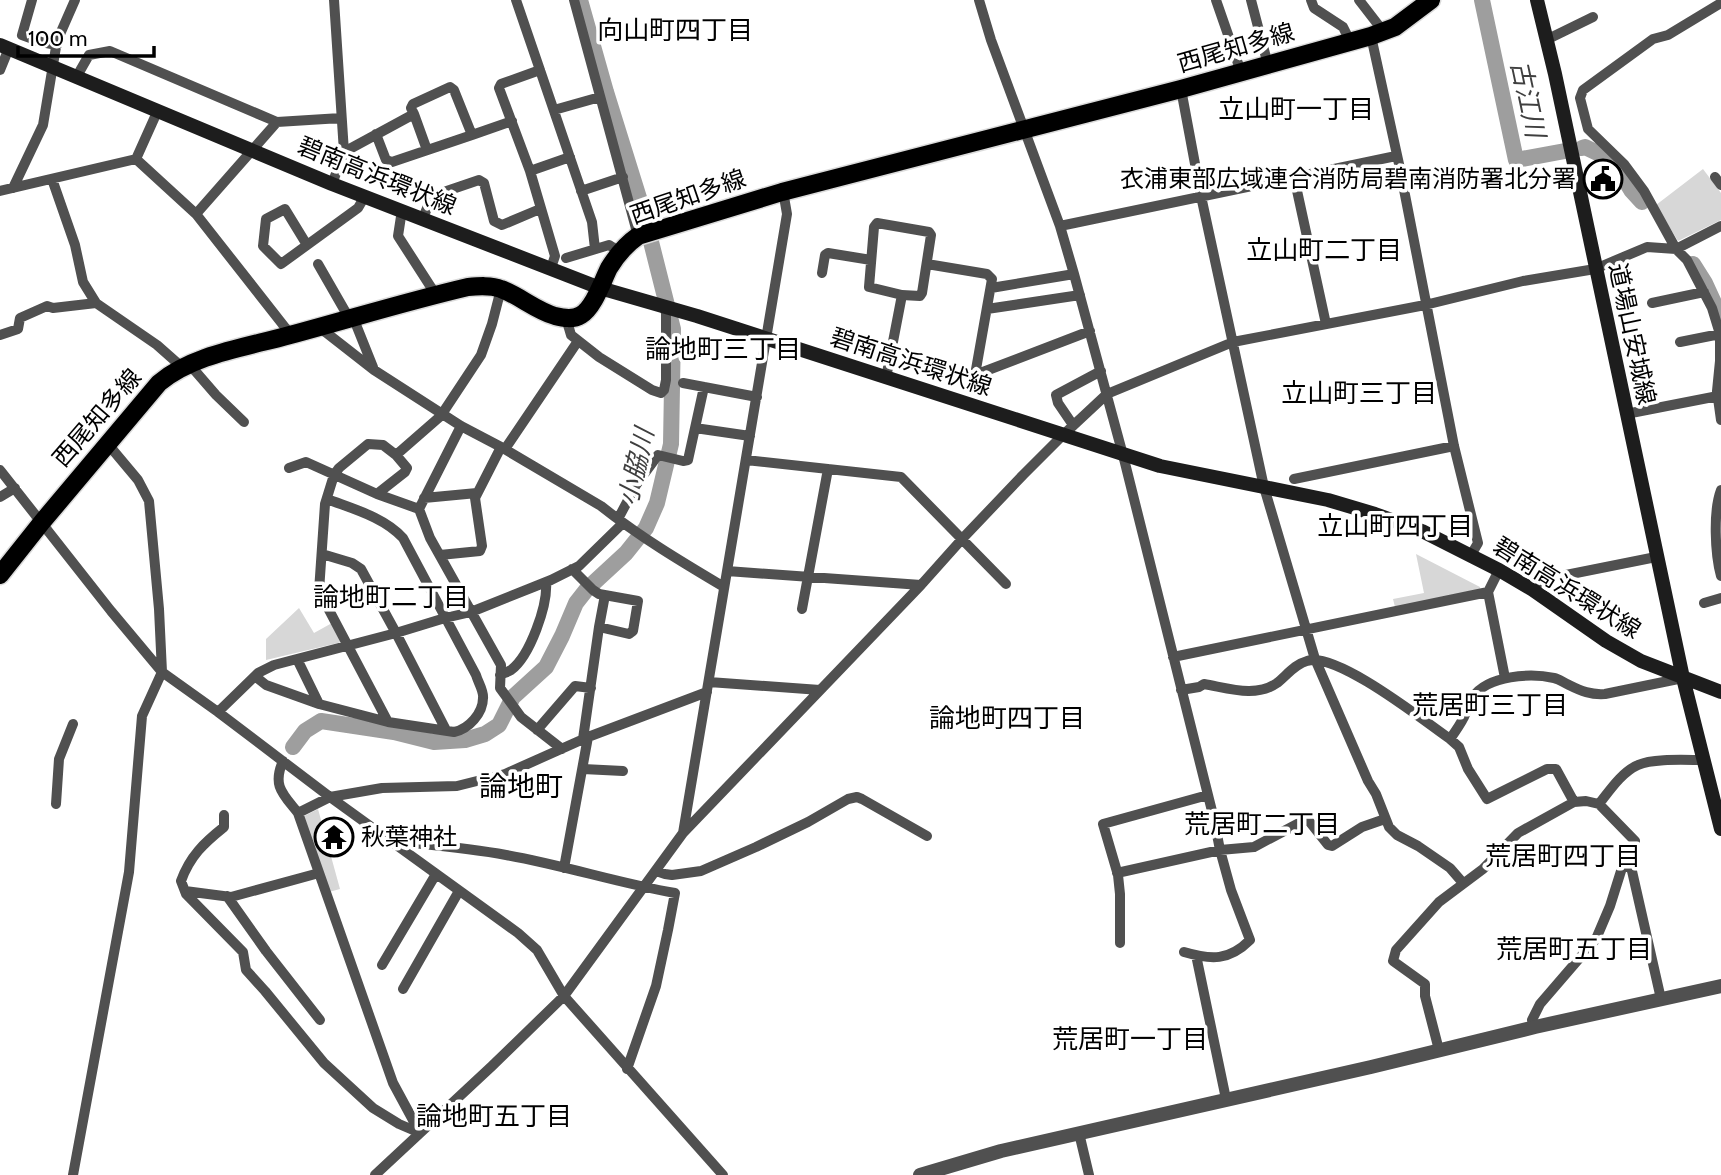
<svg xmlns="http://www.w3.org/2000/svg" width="1721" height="1175" viewBox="0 0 1721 1175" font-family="Cabin,'Noto Sans JP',sans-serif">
<rect width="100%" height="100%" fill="#fff"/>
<path fill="#d7d7d7" d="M 1703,169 L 1721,193 L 1721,220 L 1678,241 L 1656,205 Z
M 1416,554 L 1480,587 L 1481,593 L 1396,611 L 1393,599 L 1424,593 Z
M 299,608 L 314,633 L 332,623 L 342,642 L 266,660 L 266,639 Z
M 318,809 L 340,889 L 329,892 L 302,817 Z"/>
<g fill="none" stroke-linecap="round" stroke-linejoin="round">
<path stroke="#9e9e9e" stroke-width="16" d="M 1482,0 L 1516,160 L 1565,151
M 1582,148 L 1585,147 L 1608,158 L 1619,170 L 1631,190 L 1642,202
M 1693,264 L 1705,283 L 1721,318
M 293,747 L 305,731 L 321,721 L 394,732 L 434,742 L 465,740 L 485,734 L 499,725 L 513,697 L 546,667 L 562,636 L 576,603 L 587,589 L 626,553 L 646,528 L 657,503 L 671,444 L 673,329 L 644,214 L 606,92 L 580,0"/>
<defs>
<path id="primary" d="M 0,575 L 42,522 L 159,383 C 193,354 248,347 290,335 C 350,319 408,301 468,287 C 479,286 491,285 501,289 C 520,296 535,310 555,316 C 563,318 573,320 581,315 C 594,307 602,282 609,268 C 617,255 625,245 638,236 L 782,192 L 1181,89 L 1371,36 L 1395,27 L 1431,0"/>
</defs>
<use href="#primary" stroke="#dbdbdb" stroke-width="21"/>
<path stroke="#505050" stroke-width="10" d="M 32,0 L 22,35 L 41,42 L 57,45
M 516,0 L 592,222 L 595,249
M 574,0 L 638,236
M 979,0 L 991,40 L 1060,226 L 1074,274 L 1123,455 L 1214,819 L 1220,850 L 1231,890 L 1250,940 C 1229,961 1211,960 1184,952
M 1216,0 L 1241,72
M 1251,0 L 1268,65
M 1311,0 L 1314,8 L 1343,27 L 1350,41
M 1359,0 L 1383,31
M 1721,3 L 1668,35 L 1653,39 L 1583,90 L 1580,98 L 1588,129 L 1624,164 L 1644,191 L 1676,249 L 1687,260 L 1712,308 L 1720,334 L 1720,361 L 1717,391 L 1721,420
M 1371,36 L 1399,164 L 1454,446 L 1478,543 L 1471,555
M 1546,40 L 1593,17
M 0,70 L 9,48
M 540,70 L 501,84 L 499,88 L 530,171 L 555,256 L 551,268
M 77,76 L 89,55 L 110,51 L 277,122 L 341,118
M 1181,89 L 1201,196 L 1264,487 L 1315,659 L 1368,781 L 1376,794 L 1389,827 L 1397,835 L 1418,846 L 1450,868 L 1463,883
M 554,110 L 600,97
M 414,114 L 427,150
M 472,135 L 512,121
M 344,152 L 414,114 L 411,108 L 413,104 L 450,87 L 454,90 L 472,135 L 392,162 L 386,160 L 376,134
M 136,159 L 158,110
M 530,171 L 570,157
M 1715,177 L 1721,185
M 52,179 L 75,245 L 83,282 L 96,303 L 157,345 L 183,368
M 332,184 L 344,152 L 334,0
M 1296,186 L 1326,324
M 13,188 L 43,125 L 57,41 L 75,0
M 0,191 L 136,159 L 196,214 L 291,335
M 581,191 L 623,177
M 402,210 L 398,236 L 436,295
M 196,214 L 277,122
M 423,218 L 432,196 L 479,180 L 484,183 L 494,221 L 502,225 L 540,209
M 1060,226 L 1396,156
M 307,245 L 285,209 L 266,219 L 263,246 L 281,264 L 358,208 L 365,196
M 566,258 L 609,245 L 620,252
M 318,264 L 349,318
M 927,264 L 987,274 L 992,279 L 975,375 L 1090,331
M 822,273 L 825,255 L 828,253 L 871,260
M 991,288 L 1074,274
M 1652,303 L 1704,292
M 987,309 L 1080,295
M 353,317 L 373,367
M 566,318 L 571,335 L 599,357 L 652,390 L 661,393 L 664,390 L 666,380 L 666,307
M 319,327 L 374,370 L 461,426 L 501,447 L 601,506 C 640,537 682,562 724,587
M 0,335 L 18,329 L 20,318 L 47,306 L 53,308 L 96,303
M 1680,342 L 1720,334
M 190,365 L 216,395 L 244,422
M 886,378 L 902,295 L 869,287 L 874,227 L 877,223 L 929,232 L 931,235 L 922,293 L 920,296 L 902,295
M 683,383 L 757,397
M 442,414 L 481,355 L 492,324 L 501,289
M 1626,414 L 1718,396
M 1073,425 L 1058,403 L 1056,395 L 1101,371
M 461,426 L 419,509 L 430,538 L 501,665 L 500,688 L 521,717 L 562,749
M 695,428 L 750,436
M 505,449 L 578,341
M 746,460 L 901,477 L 1006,584
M 289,468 L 306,462 L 377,494 L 419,509
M 0,470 L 111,611 L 162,672 L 218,712 L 330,797 L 518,933 L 537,950 L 564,996 L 723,1175
M 1294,479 L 1454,446
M 1721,490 C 1713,511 1715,554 1721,576
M 377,494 L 405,472 L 407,468 L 396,455 L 443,414
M 0,497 L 15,488
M 424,498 L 477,493
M 618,519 L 636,485 L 658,455 L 683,461 L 688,460 L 704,387
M 322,554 L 352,563 L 361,569 L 396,633 L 446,730
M 440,555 L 480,551 L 482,546 L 475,498 L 501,447
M 572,569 L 593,590 L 599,594 L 638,601 L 633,631 L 629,634 L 599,627
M 1499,570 L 1488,592 L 1505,678
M 727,571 L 921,585
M 1533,590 L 1541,580 L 1656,557
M 1704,603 L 1721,598
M 802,609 L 828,469
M 1173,657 L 1488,592
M 297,659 L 319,704
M 500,675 C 504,673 508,672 511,670 C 530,656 548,605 546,582
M 255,676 L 266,685 L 319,704 L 388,722 L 454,732 C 469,729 483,713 483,698 C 484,691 478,682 476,675 L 403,538 C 384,517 353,509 327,499
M 709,682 L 820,690
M 1181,690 L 1199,687 L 1204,684 C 1228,688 1256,698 1277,683 C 1286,676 1295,664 1307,661 C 1336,651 1424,721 1450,739 L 1459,747 L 1468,769 L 1487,799 L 1547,769 L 1556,769 L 1574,802
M 218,712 L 258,673 L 274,665 L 396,633 L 445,618 L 471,612 L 551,580 L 579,566 L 623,523
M 388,722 L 319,591 L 325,504 L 334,475 L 339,468 L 368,444 L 383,445 L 396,455
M 537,730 L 575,686 L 591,688
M 583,739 L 599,627 L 605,595
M 1450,739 C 1455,732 1460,725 1464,717 C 1467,710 1469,703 1473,697 C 1488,675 1531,673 1554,678 C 1559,679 1564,683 1569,685 C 1581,691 1591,695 1605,694 L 1683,678
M 283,761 C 272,786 283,794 298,813
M 583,769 L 623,771
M 56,804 L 59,759 L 73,724
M 1599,804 C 1610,790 1622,772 1638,765 C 1653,758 1686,760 1704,760
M 224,815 L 224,827 C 204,843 190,856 181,881 L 186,894 L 243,952 L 246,970 L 265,991 L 324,1063 L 373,1108 L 399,1124 L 420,1133
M 683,833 L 787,214 L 783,191
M 393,841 C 431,845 469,848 506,855 C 563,865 618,883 675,893 L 668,930 L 656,986 L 627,1069
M 1627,861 L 1632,871 L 1661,999
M 564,868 L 588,737
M 656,871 L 665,874 L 672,875 L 701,871 L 756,847 L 808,822 L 848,799 L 857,797 L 862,799 L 927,836
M 1117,873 L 1220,850 L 1254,847 L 1303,821 L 1309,821 L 1328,845 L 1332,846 L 1362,827 L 1385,819
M 185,891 L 231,897 L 319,873
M 227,896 L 266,951 L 320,1020
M 1120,943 L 1120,894 L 1118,875 L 1103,824 L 1208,795
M 1196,955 L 1226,1099
M 382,965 L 436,874
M 403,989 L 459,891
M 1439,1050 L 1425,996 L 1425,984 L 1393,961 L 1396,950 L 1439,902 L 1483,869 L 1518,833 L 1574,802 L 1586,801 L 1599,804 L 1635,841 L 1621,871 L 1610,906 L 1596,939 L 1540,1004 L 1532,1020 L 1535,1027
M 420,1133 L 393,1083 L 298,813 L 330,797 L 382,788 L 457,786 L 505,774 L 588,737 L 707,692
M 1079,1133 L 1089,1175
M 73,1175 L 129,872 L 142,716 L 162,672 L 159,609 L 149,501 L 138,480 L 107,443
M 375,1175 L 492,1066 L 564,996 L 683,833 L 921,585 L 963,538 L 1023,475 L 1062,436 L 1107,394 L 1233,342 L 1425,305 L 1523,281 L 1595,269 L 1647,247 L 1676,249 L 1721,226"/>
<path stroke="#505050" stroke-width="14" d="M 920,1175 L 1001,1151 L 1371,1067 L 1535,1027 L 1721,986"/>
<path stroke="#1d1d1d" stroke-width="14" d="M 1537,0 L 1555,74 L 1683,678 L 1721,829
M 0,45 L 332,184 L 600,288 L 697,316 L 1160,466 L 1328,500 L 1375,514 L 1422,531 L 1499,570 L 1533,590 L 1606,641 L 1641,661 L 1721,692"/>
<use href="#primary" stroke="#000" stroke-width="18"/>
</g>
<defs>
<symbol id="civic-ring" viewBox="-11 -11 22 22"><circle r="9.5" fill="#fff" stroke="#000" stroke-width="1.5"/><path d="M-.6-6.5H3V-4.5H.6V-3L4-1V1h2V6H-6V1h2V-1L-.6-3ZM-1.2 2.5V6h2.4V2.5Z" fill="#000"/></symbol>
<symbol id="temple-ring" viewBox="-11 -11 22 22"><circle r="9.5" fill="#fff" stroke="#000" stroke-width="1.5"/><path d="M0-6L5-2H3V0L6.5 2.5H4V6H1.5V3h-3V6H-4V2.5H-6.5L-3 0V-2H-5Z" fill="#000"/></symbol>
</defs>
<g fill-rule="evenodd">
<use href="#civic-ring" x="1581" y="157" width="44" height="44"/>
<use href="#temple-ring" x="312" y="815" width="44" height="44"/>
</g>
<g text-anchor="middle" stroke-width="7" stroke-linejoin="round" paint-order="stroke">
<g font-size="24" fill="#000" stroke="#fff">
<text transform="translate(1236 48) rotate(-16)" y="8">西尾知多線</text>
<text transform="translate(377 176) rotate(22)" y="8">碧南高浜環状線</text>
<text transform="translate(688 197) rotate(-19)" y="8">西尾知多線</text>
<text transform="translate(1632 334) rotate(78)" y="8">道場山安城線</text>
<text transform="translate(911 362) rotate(18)" y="8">碧南高浜環状線</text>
<text transform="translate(97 418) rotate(-49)" y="8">西尾知多線</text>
<text transform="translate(1567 588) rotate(32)" y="8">碧南高浜環状線</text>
</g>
<g font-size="24" fill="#000" stroke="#fff" text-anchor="end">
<text x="1576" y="187">衣浦東部広域連合消防局碧南消防署北分署</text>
<text x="361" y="845" text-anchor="start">秋葉神社</text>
</g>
<g font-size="26" fill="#000" stroke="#fff">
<text x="675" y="39">向山町四丁目</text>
<text x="1296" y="118">立山町一丁目</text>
<text x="1324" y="259">立山町二丁目</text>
<text x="723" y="358">論地町三丁目</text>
<text x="1359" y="402">立山町三丁目</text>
<text x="1395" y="535">立山町四丁目</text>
<text x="391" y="606">論地町二丁目</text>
<text x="1490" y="714">荒居町三丁目</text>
<text x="1007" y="727">論地町四丁目</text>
<text x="1262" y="833">荒居町二丁目</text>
<text x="1563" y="865">荒居町四丁目</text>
<text x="1574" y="958">荒居町五丁目</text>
<text x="1130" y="1048">荒居町一丁目</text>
<text x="494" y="1125">論地町五丁目</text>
</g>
<g font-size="26" font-style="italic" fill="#3f3f3f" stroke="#fff">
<text transform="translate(1528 99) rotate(78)" y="9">古江川</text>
<text transform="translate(636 467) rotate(-77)" y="9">小脇川</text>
</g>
<g font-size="28" fill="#000" stroke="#fff">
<text x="521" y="796">論地町</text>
</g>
</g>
<path d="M18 46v10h136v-10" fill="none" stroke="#000000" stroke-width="3.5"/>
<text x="28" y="46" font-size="21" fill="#000000" stroke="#ffffff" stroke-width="5" paint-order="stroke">100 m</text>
</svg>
